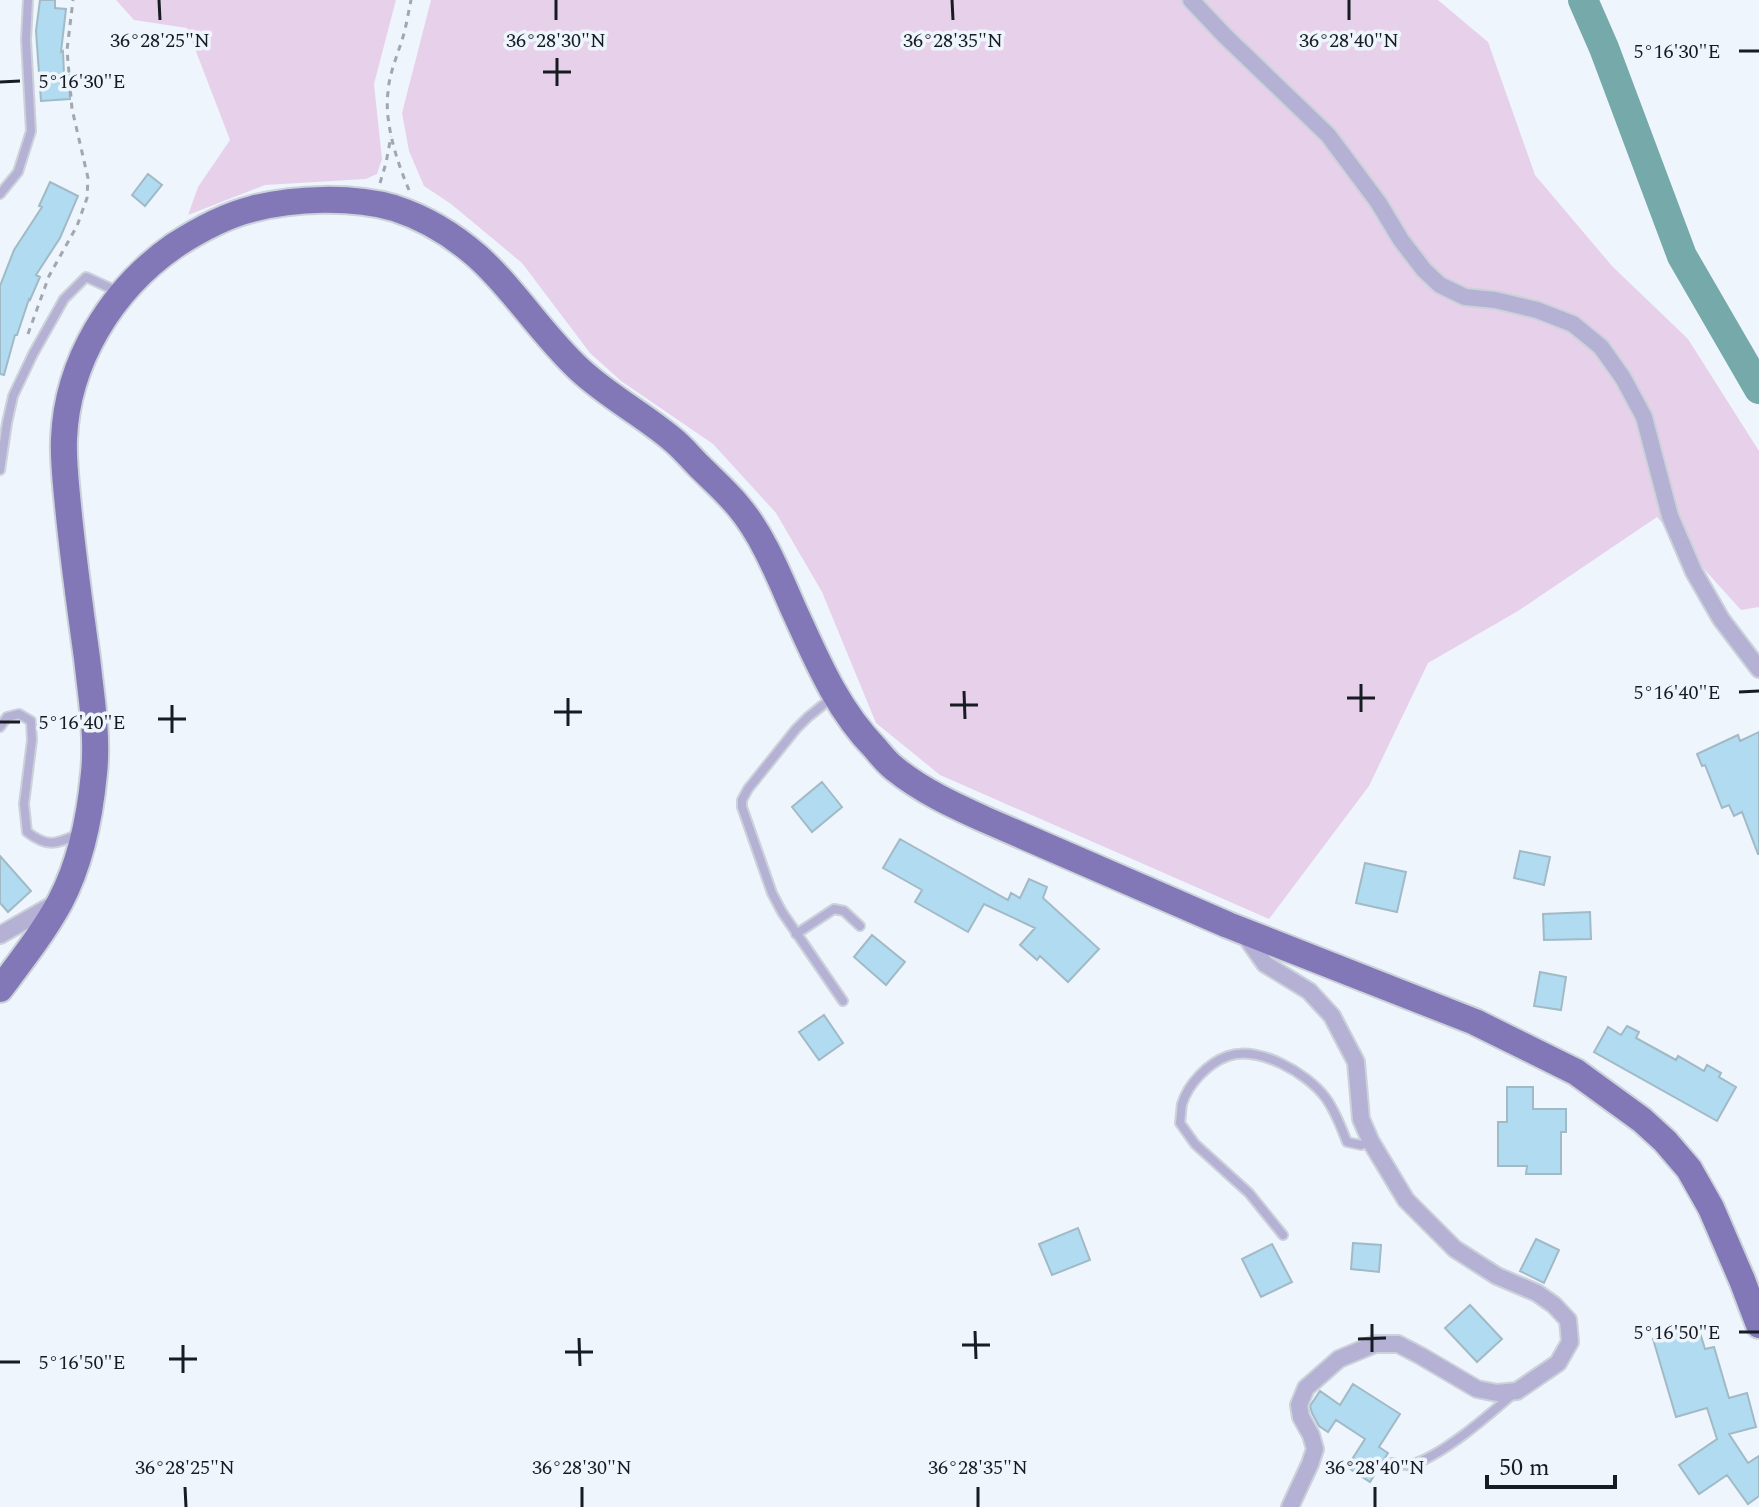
<svg xmlns="http://www.w3.org/2000/svg" width="1759" height="1507" viewBox="0 0 1759 1507" font-family="Spectral,serif">
<rect width="100%" height="100%" fill="#eff5fd"/>
<path fill="#e7d1ea" d="M 116,0 L 396,0 L 374,84 L 382,159 L 377,174 L 366,179 L 265,185 L 188,215 L 198,187 L 230,140 L 187,28 L 134,20 Z
M 431,0 L 1438,0 L 1488,42 L 1535,175 L 1612,266 L 1688,339 L 1759,451 L 1759,607 L 1741,610 L 1657,517 L 1518,611 L 1428,663 L 1369,786 L 1269,919 L 940,775 L 876,723 L 822,592 L 776,513 L 713,444 L 621,381 L 590,353 L 522,263 L 451,204 L 424,186 L 409,151 L 402,113 Z"/>
<g fill="none" stroke-linecap="round" stroke-linejoin="round">
<path stroke="#76a9aa" stroke-width="30" d="M 1583,0 L 1604,48 L 1682,256 L 1759,389"/>
</g>
<path fill="#b0dbf0" stroke="#a1bac6" stroke-width="2" d="M 40,0 L 55,0 L 55,8 L 66,9 L 61,52 L 63,51 L 64,75 L 69,75 L 70,99 L 41,101 L 36,31 Z
M 148,174 L 162,185 L 145,206 L 132,195 Z
M 50,182 L 78,196 L 60,238 L 36,275 L 40,277 L 30,300 L 29,299 L 17,335 L 15,335 L 4,375 L 0,374 L 0,286 L 14,250 L 42,207 L 39,206 Z
M 1759,732 L 1759,854 L 1758,854 L 1742,812 L 1734,816 L 1729,805 L 1722,808 L 1705,765 L 1702,766 L 1697,754 L 1738,735 L 1740,741 Z
M 822,782 L 842,807 L 812,832 L 792,807 Z
M 900,839 L 1008,900 L 1011,893 L 1020,898 L 1029,879 L 1047,887 L 1043,898 L 1099,949 L 1068,982 L 1040,956 L 1037,960 L 1020,945 L 1035,928 L 984,904 L 968,932 L 915,902 L 922,890 L 883,868 Z
M 1520,851 L 1550,857 L 1544,885 L 1514,878 Z
M 0,856 L 31,891 L 8,912 L 0,903 Z
M 1365,863 L 1406,872 L 1397,912 L 1356,903 Z
M 1590,912 L 1591,939 L 1544,940 L 1543,914 Z
M 872,935 L 905,962 L 886,985 L 854,957 Z
M 1540,972 L 1566,977 L 1561,1010 L 1534,1006 Z
M 824,1015 L 843,1043 L 819,1060 L 799,1032 Z
M 1627,1026 L 1639,1032 L 1636,1038 L 1676,1060 L 1678,1056 L 1704,1071 L 1707,1065 L 1721,1073 L 1719,1077 L 1736,1087 L 1717,1121 L 1594,1052 L 1608,1027 L 1621,1035 Z
M 1507,1087 L 1533,1087 L 1533,1109 L 1566,1109 L 1566,1132 L 1561,1132 L 1561,1174 L 1526,1174 L 1527,1166 L 1498,1166 L 1498,1122 L 1507,1122 Z
M 1078,1228 L 1090,1260 L 1052,1275 L 1039,1244 Z
M 1536,1239 L 1559,1250 L 1544,1283 L 1520,1271 Z
M 1353,1243 L 1381,1245 L 1379,1272 L 1351,1269 Z
M 1272,1244 L 1292,1282 L 1261,1297 L 1242,1259 Z
M 1470,1305 L 1502,1339 L 1477,1362 L 1445,1328 Z
M 1698,1326 L 1705,1349 L 1714,1347 L 1729,1398 L 1747,1393 L 1756,1427 L 1729,1434 L 1748,1463 L 1759,1456 L 1759,1496 L 1748,1504 L 1727,1475 L 1699,1494 L 1679,1465 L 1717,1439 L 1707,1408 L 1676,1417 L 1653,1339 Z
M 1353,1384 L 1400,1414 L 1379,1447 L 1388,1453 L 1370,1482 L 1347,1467 L 1365,1439 L 1336,1420 L 1328,1432 L 1319,1426 L 1312,1413 L 1310,1406 L 1320,1391 L 1340,1405 Z"/>
<g fill="none" stroke-linecap="round" stroke-linejoin="round">
<defs>
<path id="lane" d="M 0,194 L 18,172 L 31,131 L 26,40 L 28,0
M 0,470 L 7,423 L 13,396 L 33,354 L 64,299 L 86,277 L 119,292
M 834,696 L 808,717 L 796,729 L 748,789 L 742,800 L 742,807 L 772,893 L 782,912 L 843,1001
M 0,727 L 7,717 L 19,714 L 31,721 L 32,740 L 24,804 L 27,832 C 48,848 55,844 79,834
M 796,934 L 834,909 L 844,911 L 860,926
M 1283,1235 L 1249,1193 L 1195,1144 L 1180,1123 C 1181,1117 1181,1110 1182,1104 C 1188,1084 1208,1063 1228,1056 C 1258,1045 1307,1073 1325,1097 C 1335,1110 1341,1127 1347,1142 L 1361,1145 L 1370,1142
M 1392,1463 C 1398,1464 1404,1466 1410,1465 C 1441,1457 1489,1415 1513,1394"/>
<path id="street" d="M 1191,0 L 1225,36 L 1328,135 L 1378,202 L 1401,240 L 1424,270 L 1440,285 L 1465,297 L 1495,300 L 1537,310 L 1573,324 L 1601,347 L 1623,378 L 1644,417 L 1670,516 L 1694,572 L 1721,619 L 1759,669
M 1244,934 L 1265,964 L 1309,991 L 1332,1016 L 1356,1062 L 1361,1119 L 1371,1142 L 1406,1200 L 1455,1249 L 1497,1276 L 1537,1293 L 1554,1305 L 1568,1320 L 1570,1342 L 1558,1363 L 1517,1391 L 1497,1393 L 1477,1389 L 1421,1356 L 1398,1344 L 1375,1344 L 1339,1359 L 1306,1388 L 1299,1405 L 1301,1417 L 1311,1435 L 1315,1449 L 1310,1464 L 1290,1507
M 0,935 L 56,903"/>
<path id="primary" d="M 0,989 C 21,961 43,933 60,902 C 80,864 90,816 94,773 C 98,735 91,696 87,658 C 80,608 73,557 68,506 C 66,484 63,461 64,439 C 67,362 111,290 174,246 C 197,231 224,216 252,209 C 294,198 352,196 394,208 C 425,218 453,235 477,256 C 515,290 542,335 580,370 C 608,396 642,414 672,439 C 682,447 690,457 699,466 C 712,479 727,492 739,507 C 763,536 778,574 793,608 C 816,658 836,708 875,748 C 881,755 887,763 895,769 C 922,791 955,806 986,820 L 1228,925 L 1475,1022 L 1576,1072 L 1642,1120 L 1665,1141 L 1689,1169 L 1711,1208 L 1742,1280 L 1759,1325"/>
</defs>
<use href="#lane" stroke="#ccd2da" stroke-width="12"/>
<use href="#street" stroke="#ccd2da" stroke-width="20"/>
<use href="#primary" stroke="#ccd2da" stroke-width="30"/>
<path stroke="#a2a7af" stroke-width="3" stroke-dasharray="6 6" stroke-linecap="butt" d="M 380,183 L 386,163 L 391,136
M 409,190 C 397,162 384,122 388,92 C 389,75 396,59 401,43 C 406,29 408,14 411,0
M 28,334 L 49,276 L 77,226 L 87,198 L 88,178 L 72,109 L 67,50 L 73,0"/>
<use href="#lane" stroke="#b5b1d5" stroke-width="8"/>
<use href="#street" stroke="#b5b1d5" stroke-width="16"/>
<use href="#primary" stroke="#8277b7" stroke-width="26"/>
</g>
<path fill="none" stroke="#171b22" stroke-width="3" d="M 159,0 L 160,20M 556,0 L 556,20M 952,0 L 953,20M 1349,0 L 1349,20M 1739,51 L 1759,51M 557,58 L 557,86M 543,72 L 571,72M 0,82 L 20,81M 1361,684 L 1361,712M 964,691 L 965,719M 1739,692 L 1759,691M 568,698 L 568,726M 1347,698 L 1375,698M 172,705 L 172,733M 950,705 L 978,705M 554,712 L 582,712M 158,719 L 186,719M 0,722 L 20,722M 1372,1324 L 1372,1352M 975,1331 L 976,1359M 1739,1332 L 1759,1332M 579,1338 L 580,1366M 1358,1339 L 1386,1338M 183,1345 L 183,1373M 962,1345 L 990,1345M 565,1352 L 593,1352M 169,1359 L 197,1359M 0,1362 L 20,1362M 185,1487 L 186,1507M 582,1487 L 582,1507M 978,1487 L 978,1507M 1375,1487 L 1375,1507"/>
<g font-size="20" text-anchor="middle" fill="#171b22" stroke="#eff5fd" stroke-width="7" stroke-linejoin="round" paint-order="stroke">
<text x="160" y="47">36°28'25"N</text>
<text x="556" y="47">36°28'30"N</text>
<text x="953" y="47">36°28'35"N</text>
<text x="1349" y="47">36°28'40"N</text>
<text x="1677" y="58">5°16'30"E</text>
<text x="82" y="88">5°16'30"E</text>
<text x="1677" y="699">5°16'40"E</text>
<text x="82" y="729">5°16'40"E</text>
<text x="1677" y="1339">5°16'50"E</text>
<text x="82" y="1369">5°16'50"E</text>
<text x="185" y="1474">36°28'25"N</text>
<text x="582" y="1474">36°28'30"N</text>
<text x="978" y="1474">36°28'35"N</text>
<text x="1375" y="1474">36°28'40"N</text>
</g>
<path d="M1487 1475v12h128v-12" fill="none" stroke="#171b22" stroke-width="4"/>
<text x="1499" y="1475" font-size="24" fill="#171b22" stroke="#eff5fd" stroke-width="6" paint-order="stroke">50 m</text>
</svg>
